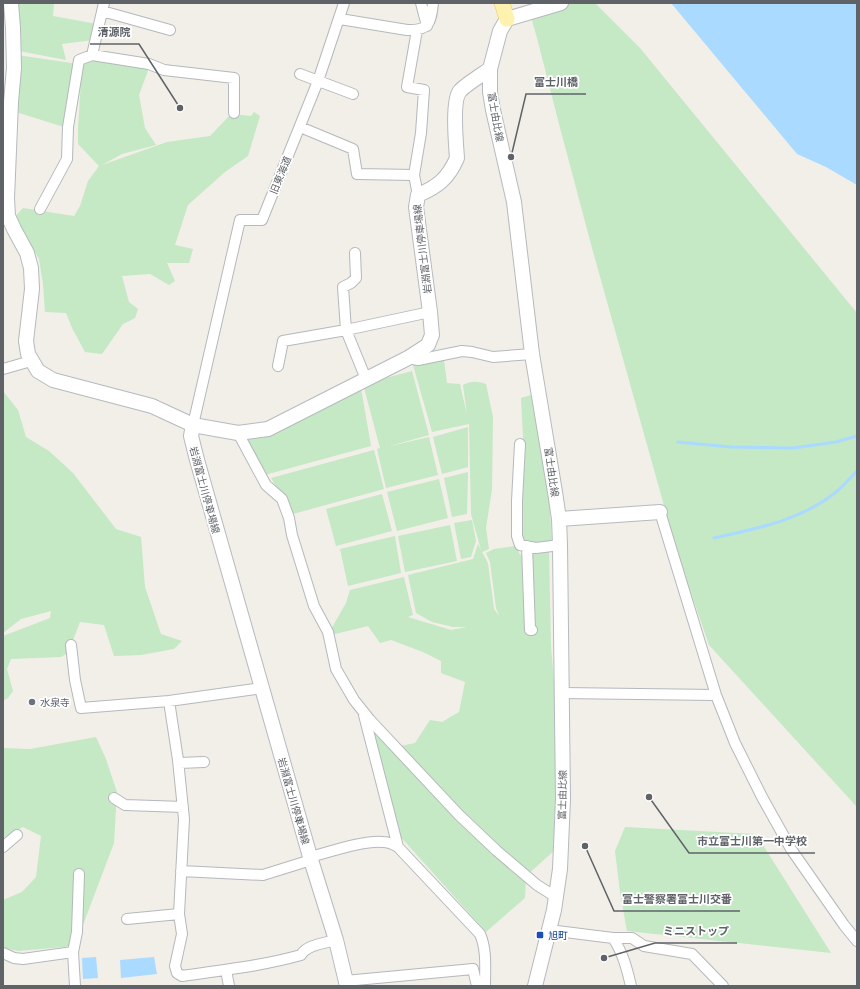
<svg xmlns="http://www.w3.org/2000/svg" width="860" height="989" viewBox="0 0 860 989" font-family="Barlow,'Noto Sans JP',sans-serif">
<rect width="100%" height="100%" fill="#f1efe8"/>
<path fill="#c5e8c5" d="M 15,3 L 54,3 L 53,16 L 97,24 L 93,40 L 62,44 L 66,60 L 19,51 Z
M 527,3 L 595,3 L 640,48 L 857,313 L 857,807 L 709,645 L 677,552 L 592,248 L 559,124 L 537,38 Z
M 17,55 L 78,64 L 64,127 L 16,112 Z
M 88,59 L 149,68 L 139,95 L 145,128 L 156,145 L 122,154 L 102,165 L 167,142 L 210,136 L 231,114 L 251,116 L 254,112 L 260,116 L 248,156 L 225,172 L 188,205 L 175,245 L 193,249 L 189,263 L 167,263 L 175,281 L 169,285 L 150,274 L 122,276 L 129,302 L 138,309 L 135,318 L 123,324 L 102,354 L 85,352 L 72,328 L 66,313 L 45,312 L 43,284 L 39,259 L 14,218 L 23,208 L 74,216 L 80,206 L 88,181 L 99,166 L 78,144 L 78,128 L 82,65 Z
M 444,360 L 447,383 L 460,384 L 467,415 L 463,385 C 471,381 477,381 486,384 L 493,417 L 492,489 L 486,528 L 489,549 L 482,552 L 488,563 L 494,609 L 499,616 L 496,608 L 490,562 L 486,553 L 494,549 L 516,546 L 519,553 L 525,560 L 527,553 L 517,538 L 523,437 L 521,398 L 535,394 L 549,497 L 552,543 L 536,543 L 549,550 L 551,646 L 558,731 L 556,849 L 526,876 L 525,898 L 486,932 L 398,834 L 368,732 L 400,746 L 415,743 L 430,720 L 442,722 L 459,712 L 465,682 L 441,673 L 441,661 L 423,652 L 391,640 L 380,643 L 368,626 L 331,635 L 330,631 L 346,603 L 350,590 L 404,577 L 413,615 L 408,617 L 451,630 L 467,627 L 453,627 L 432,622 L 416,613 L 408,575 L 473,559 L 478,544 L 481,550 L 471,514 L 469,424 L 432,432 L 413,365 Z
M 412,371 L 429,435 L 386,447 L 429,437 L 438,475 L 386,488 L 377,449 L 380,448 L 363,384 Z
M 361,388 L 371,446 L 261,476 L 243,436 Z
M 3,391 L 18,410 L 26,437 L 49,451 L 73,473 L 116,529 L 141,537 L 145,587 L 161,634 L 182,641 L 174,649 L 141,655 L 114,656 L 104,625 L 80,622 L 68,653 L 61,657 L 11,659 L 7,669 L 13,691 L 8,698 L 3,701 L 3,636 L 50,618 L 51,611 L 21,619 L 3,633 Z
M 468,427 L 468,467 L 442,474 L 433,437 Z
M 374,450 L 384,489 L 293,514 L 271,478 Z
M 468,472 L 467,514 L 452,517 L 444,478 Z
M 439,479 L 448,518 L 397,531 L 387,492 Z
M 382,494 L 392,531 L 336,546 L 326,509 Z
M 472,520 L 476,541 L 471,557 L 461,559 L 454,523 Z
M 450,525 L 457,561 L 405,572 L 398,536 Z
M 395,536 L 401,573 L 348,586 L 340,549 Z
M 96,737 L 106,759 L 117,792 L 114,843 L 75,946 L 18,951 L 3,948 L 3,900 L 22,892 L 36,877 L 41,836 L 23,827 L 3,838 L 3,748 L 30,749 Z
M 625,827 L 756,834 L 831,953 L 627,931 L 620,892 L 615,851 Z"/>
<path fill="#aadaff" d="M 671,3 L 857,3 L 857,185 L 826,167 L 797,154 Z
M 96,957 L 98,978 L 83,979 L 82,958 Z
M 154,957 L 157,974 L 121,978 L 120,960 Z"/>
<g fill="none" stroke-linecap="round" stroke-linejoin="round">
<path stroke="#aadaff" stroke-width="3" d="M 678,442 L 731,447 L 793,448 L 836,442 L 857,436
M 714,538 C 758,528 799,521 835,493 C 843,487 850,478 857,471"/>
<defs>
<path id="street" d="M 421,3 L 427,26
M 102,11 L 170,30
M 340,19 L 407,30 C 429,31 431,23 433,3
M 417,30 L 407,87 L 424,90 L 421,133 L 414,175 L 418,195
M 92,55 L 104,3
M 300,74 L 353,94
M 300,127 L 353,149 L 357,174 L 414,175
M 40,209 L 67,159 L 68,127 L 79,60 L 92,55 L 149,64 L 164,70 L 234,78 L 234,113
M 355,253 L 356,278 L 351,283 L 343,287 L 346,330 L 366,379
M 408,358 L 418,360 L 462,351 L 472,352 L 493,357 L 532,354
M 278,366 L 283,341 L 346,330 L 430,312
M 3,369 L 31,361
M 193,425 L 240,220 L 262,220 L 318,81 L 344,3
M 238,433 L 266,485 L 282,499 L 289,518 L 292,535 L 314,606 L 328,632 L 336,669 L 354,700 L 370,720 L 459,815 L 497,851 L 537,885 L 556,897
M 520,444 L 517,501 L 517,536 L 520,545 L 536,548 L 560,545
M 660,512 L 716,695 L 735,743 L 762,797 L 791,849 L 844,925 L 857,941
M 527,546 L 530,630 L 532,630
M 71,645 L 75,680 L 81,708 L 169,701 L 262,688
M 562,693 L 716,695
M 169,701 L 178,760 L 184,819 L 179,914 L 182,934 L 175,966 L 177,973 L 182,976 C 222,970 262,966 301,955 C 306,945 325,943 336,940
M 364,715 L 398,847
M 179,763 L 204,762
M 114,798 L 125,805 L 183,807
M 3,847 L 17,835
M 310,857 C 330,852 364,840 383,842 C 388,842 393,844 398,847 L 480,934 C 487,950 485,969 485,986
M 181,871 L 263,875 L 311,860
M 127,919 L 179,914
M 549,930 L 613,938 C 623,953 627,969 631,986
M 613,938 L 632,938 L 644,946 L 692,954 L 723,986
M 73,952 L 77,932 L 79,874
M 3,953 L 14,958 L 23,959 L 73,952 L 75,986
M 226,970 L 229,986
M 345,981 L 473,969 L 477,986"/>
<path id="secondary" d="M 11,3 L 13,28 L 14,68 L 11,102 L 7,198 L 8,216 L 14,229 L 27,253 L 31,268 L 32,289 L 26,341 L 28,354 L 38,371 L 53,380 L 152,406 L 193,425 L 238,433 L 268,429 L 408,358 L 428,345 L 432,335 L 430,312 L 416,207 L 418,195 C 437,187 448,179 457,158 C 456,145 452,100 460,91 C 465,85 483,74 490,69
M 193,425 L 191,436 L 197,460 L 311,860 L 336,940 L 347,986
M 559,519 L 660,512
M 535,986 L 554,910 L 560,869 L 563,799 L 560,545 L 559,519 L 555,492 L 532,354 L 514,202 L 493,110 L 490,92 L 490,69 L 500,31 L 507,19 L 561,3"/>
<path id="primary" d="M 502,3 L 507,19"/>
</defs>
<use href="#street" stroke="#b5b8bc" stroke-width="12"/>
<use href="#secondary" stroke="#b6babf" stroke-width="16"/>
<use href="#primary" stroke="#f2c960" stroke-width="16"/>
<use href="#street" stroke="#fff" stroke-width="10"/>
<use href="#secondary" stroke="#fff" stroke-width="14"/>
<use href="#primary" stroke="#fff2af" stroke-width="15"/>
</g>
<circle fill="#6b7280" stroke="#fff" stroke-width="1.5" cx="32" cy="702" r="4"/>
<rect fill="#1a4fb4" stroke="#fff" stroke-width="1.5" x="536" y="931" width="8" height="8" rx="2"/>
<g text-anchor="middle" stroke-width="3.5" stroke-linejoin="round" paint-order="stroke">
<g font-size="10" fill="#5f6368" stroke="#fff">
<text transform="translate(496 117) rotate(80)" y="4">富士由比線</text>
<text transform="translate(280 175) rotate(-68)" y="4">旧東海道</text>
<text transform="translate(422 249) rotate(-97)" y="4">岩淵富士川停車場線</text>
<text transform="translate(552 472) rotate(82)" y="4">富士由比線</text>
<text transform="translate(205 490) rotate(75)" y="4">岩淵富士川停車場線</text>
<text transform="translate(562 795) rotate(-89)" y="4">富士由比線</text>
<text transform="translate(294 801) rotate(74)" y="4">岩淵富士川停車場線</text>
</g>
<g font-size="10" fill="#5b616d" stroke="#fff" text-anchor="start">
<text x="40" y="706">水泉寺</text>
</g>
<g font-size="10" fill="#164399" stroke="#fff" text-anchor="start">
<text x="548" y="939">旭町</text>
</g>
</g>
<path fill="none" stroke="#5f6368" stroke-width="1.5" d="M180 108L139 44H90M511 157L526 94H586M649 797L689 853H815M585 846L614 911H740M604 958L655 943H737"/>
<g fill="#5f6368" stroke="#fff" stroke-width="1.5">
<circle cx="180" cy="108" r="4"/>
<circle cx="511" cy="157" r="4"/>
<circle cx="649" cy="797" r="4"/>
<circle cx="585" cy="846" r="4"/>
<circle cx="604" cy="958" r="4"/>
</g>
<g font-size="11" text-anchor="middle" font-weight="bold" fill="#5f6368" stroke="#fff" stroke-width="3.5" stroke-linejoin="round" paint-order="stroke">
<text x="114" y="36">清源院</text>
<text x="556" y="86">富士川橋</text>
<text x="752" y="845">市立富士川第一中学校</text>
<text x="677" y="903">富士警察署富士川交番</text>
<text x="696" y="935">ミニストップ</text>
</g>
<rect width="860" height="989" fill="none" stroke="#5f6368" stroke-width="8"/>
</svg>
